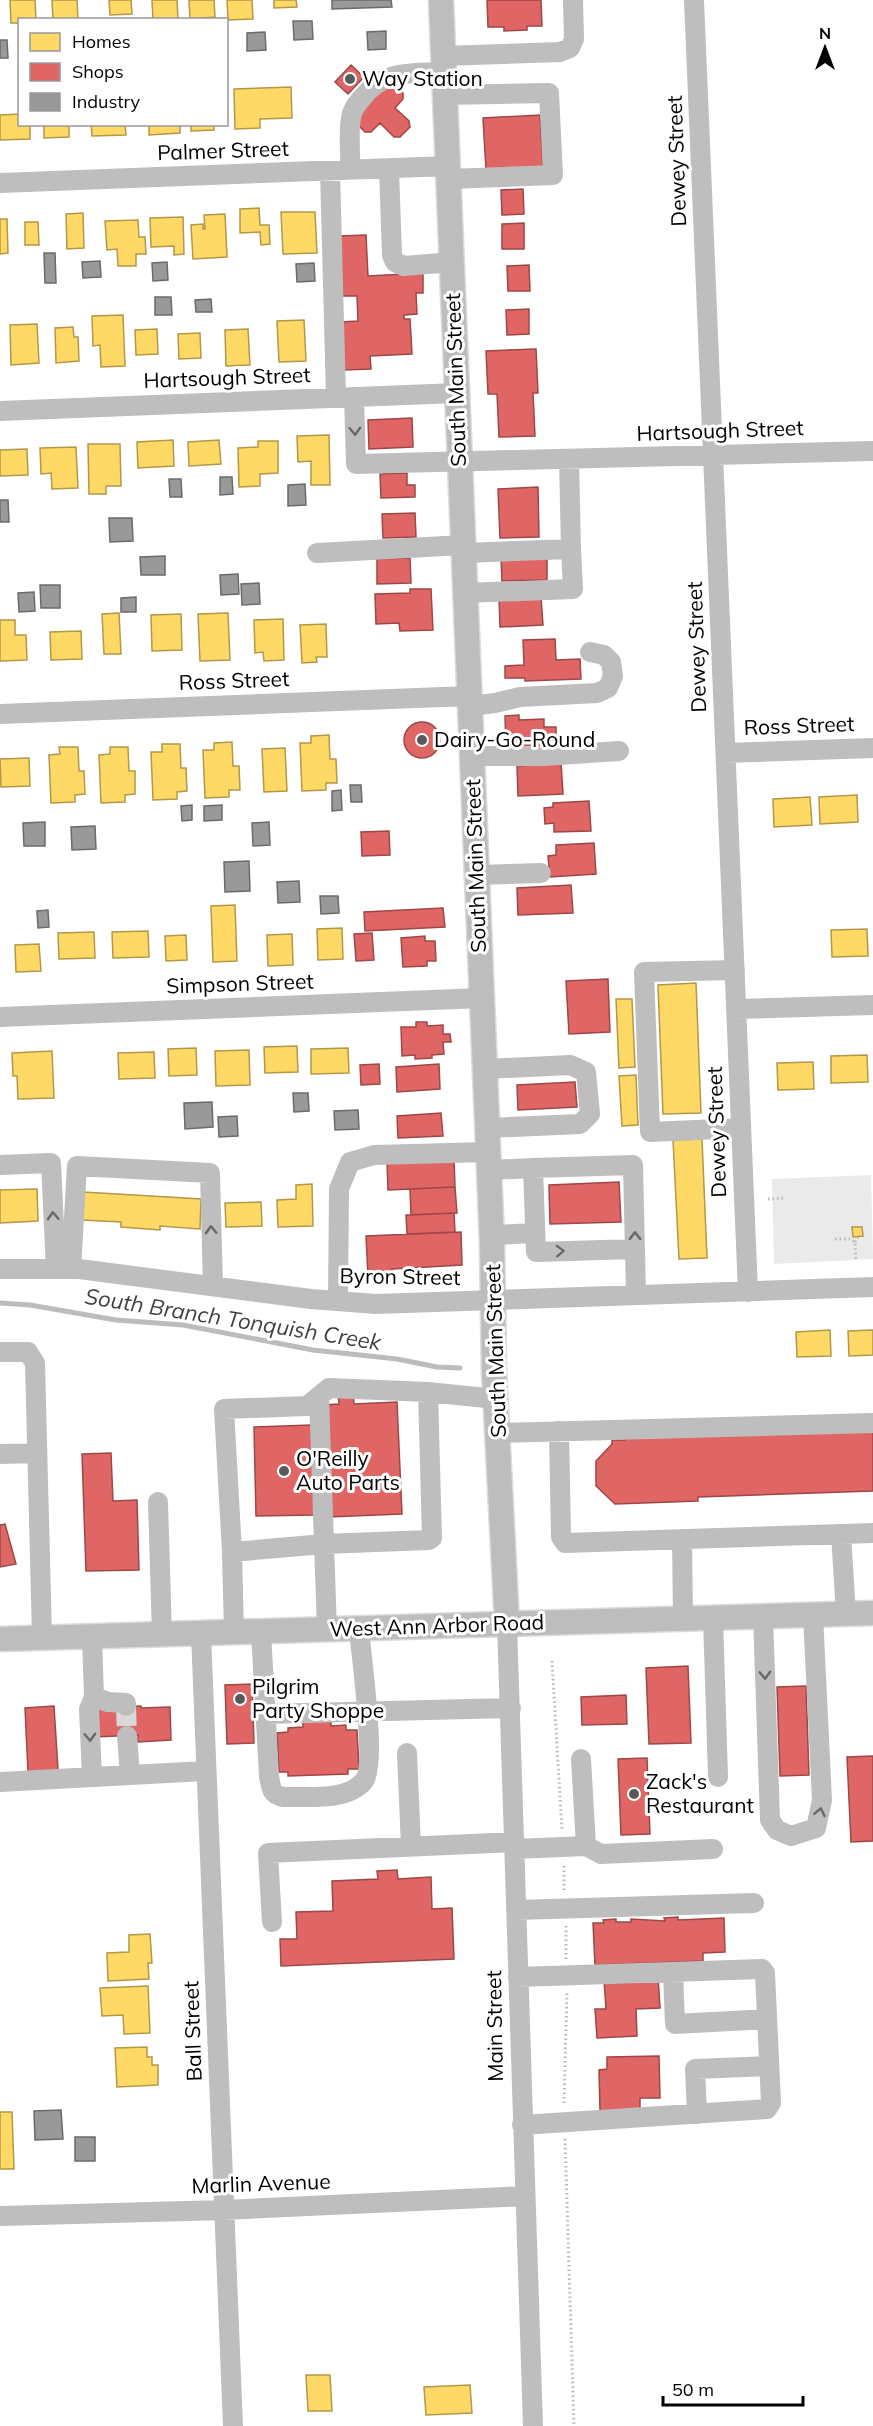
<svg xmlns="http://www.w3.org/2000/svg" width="873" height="2426" viewBox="0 0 873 2426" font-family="Mulish,sans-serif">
<rect width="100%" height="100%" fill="#fff"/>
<path fill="#eaeaea" d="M 871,1175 L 873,1259 L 774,1264 L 772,1179 Z"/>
<path fill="#ffd966" stroke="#b29847" stroke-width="1.5" d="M 10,0 L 35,0 L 36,20 L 20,20 L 20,23 L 11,23 Z
M 52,0 L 77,0 L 78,20 L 53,20 Z
M 109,0 L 131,0 L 132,14 L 110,15 Z
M 152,0 L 177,0 L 178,20 L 153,20 Z
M 189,0 L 214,0 L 215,17 L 190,19 Z
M 227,0 L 252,0 L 253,19 L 228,20 Z
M 274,0 L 296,0 L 297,7 L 274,8 Z
M 291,87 L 292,118 L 260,119 L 260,128 L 235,129 L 234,89 Z
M 20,114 L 20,124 L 30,124 L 30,139 L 0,140 L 0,115 Z
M 44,124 L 69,124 L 69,137 L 44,138 Z
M 91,124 L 125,124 L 126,135 L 92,136 Z
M 149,124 L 180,124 L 180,133 L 149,135 Z
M 191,124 L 214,124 L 214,130 L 191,131 Z
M 259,208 L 260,225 L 269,225 L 270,244 L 261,245 L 260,232 L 240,233 L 240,209 Z
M 281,212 L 315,212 L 317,253 L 283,254 Z
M 83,213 L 84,248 L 67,249 L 66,214 Z
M 225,214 L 227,257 L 193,259 L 191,225 L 203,224 L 203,229 L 205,229 L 204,215 Z
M 183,217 L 184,254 L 174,255 L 174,246 L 151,247 L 150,218 Z
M 0,219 L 7,219 L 8,253 L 0,254 Z
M 138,220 L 139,237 L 145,237 L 146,254 L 136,254 L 136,266 L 118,266 L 117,249 L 107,250 L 105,221 Z
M 25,222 L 38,222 L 39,245 L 25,245 Z
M 123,315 L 125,366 L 101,367 L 100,345 L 93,346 L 92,316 Z
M 304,320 L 306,361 L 279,362 L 277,321 Z
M 37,324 L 39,363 L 11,365 L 10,325 Z
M 73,327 L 74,337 L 78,337 L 79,361 L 56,363 L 55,328 Z
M 157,329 L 158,354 L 136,355 L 135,330 Z
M 248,329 L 250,365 L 226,366 L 225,330 Z
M 200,333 L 201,358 L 179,359 L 178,334 Z
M 329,435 L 330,485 L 311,485 L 311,461 L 298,462 L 297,436 Z
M 173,440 L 174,466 L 138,468 L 137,442 Z
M 219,440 L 221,464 L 189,466 L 188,442 Z
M 258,441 L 278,441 L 278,473 L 260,474 L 260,486 L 239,487 L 238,448 L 258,447 Z
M 88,444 L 120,444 L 121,486 L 106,486 L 106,494 L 89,494 Z
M 76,447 L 78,488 L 52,489 L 51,473 L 41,474 L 40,448 Z
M 27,449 L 28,475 L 0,476 L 0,450 Z
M 119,613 L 121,654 L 104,654 L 102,614 Z
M 228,613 L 230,660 L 200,661 L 198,614 Z
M 181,614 L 182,650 L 152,651 L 151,615 Z
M 283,619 L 284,660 L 264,661 L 263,652 L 255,653 L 254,620 Z
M 0,620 L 15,620 L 15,635 L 26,635 L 27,660 L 0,661 Z
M 326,624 L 327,657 L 316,657 L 317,662 L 302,663 L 300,625 Z
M 81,631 L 82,659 L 51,660 L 50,632 Z
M 329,735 L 330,759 L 336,759 L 337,783 L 326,783 L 326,790 L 302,791 L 300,743 L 311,743 L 311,736 Z
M 232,742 L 233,766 L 239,766 L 240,790 L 229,790 L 229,797 L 205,798 L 203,750 L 214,750 L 214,743 Z
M 162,744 L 180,744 L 181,768 L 186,768 L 187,791 L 177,792 L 177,799 L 153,800 L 151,752 L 162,752 Z
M 59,747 L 78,747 L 79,771 L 84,771 L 85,794 L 75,795 L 75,802 L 51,803 L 49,755 L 60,754 Z
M 110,747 L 128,747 L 129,771 L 135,771 L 135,794 L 125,795 L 125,802 L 101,803 L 99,755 L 110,754 Z
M 285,748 L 287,791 L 264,792 L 262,749 Z
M 29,758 L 30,786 L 1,787 L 0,759 Z
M 857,795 L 858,822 L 820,824 L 819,797 Z
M 810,797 L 812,825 L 774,827 L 773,799 Z
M 235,905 L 237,961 L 213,962 L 211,906 Z
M 342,928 L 343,959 L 318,960 L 317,929 Z
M 867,929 L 868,956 L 832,957 L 831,930 Z
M 148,931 L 149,957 L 113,958 L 112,932 Z
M 94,932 L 95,958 L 59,959 L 58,933 Z
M 292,934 L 293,965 L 268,966 L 267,935 Z
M 186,935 L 187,960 L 166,961 L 165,936 Z
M 39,944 L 41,971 L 16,972 L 15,945 Z
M 696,983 L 701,1113 L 663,1114 L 658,985 Z
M 616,999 L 632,999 L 635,1067 L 619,1068 Z
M 297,1046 L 298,1072 L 265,1073 L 264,1047 Z
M 196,1048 L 197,1075 L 169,1076 L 168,1049 Z
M 348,1048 L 349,1073 L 311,1074 L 311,1049 Z
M 249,1050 L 250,1085 L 216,1086 L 215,1051 Z
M 52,1051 L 54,1098 L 18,1099 L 17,1076 L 13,1076 L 12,1053 Z
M 154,1052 L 155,1078 L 119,1079 L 118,1053 Z
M 867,1055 L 868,1082 L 831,1083 L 831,1056 Z
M 813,1062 L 814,1089 L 778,1090 L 777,1063 Z
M 636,1075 L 638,1125 L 622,1126 L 619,1076 Z
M 702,1139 L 707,1258 L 679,1259 L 673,1140 Z
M 312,1184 L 313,1226 L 278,1227 L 277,1200 L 296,1199 L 296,1185 Z
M 37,1189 L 38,1221 L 0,1223 L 0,1190 Z
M 83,1192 L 201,1199 L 200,1229 L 160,1226 L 160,1230 L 121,1227 L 121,1222 L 82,1220 Z
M 261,1202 L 262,1226 L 226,1227 L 225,1203 Z
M 852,1227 L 862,1227 L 863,1236 L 853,1237 Z
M 830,1330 L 831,1356 L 797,1357 L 796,1332 Z
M 873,1330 L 873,1355 L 849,1356 L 848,1331 Z
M 150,1934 L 152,1963 L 148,1963 L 149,1979 L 108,1981 L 107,1953 L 129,1952 L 129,1935 Z
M 148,1986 L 150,2033 L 124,2034 L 123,2015 L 102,2016 L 100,1988 Z
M 147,2047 L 147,2057 L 152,2057 L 152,2065 L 158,2065 L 158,2085 L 117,2087 L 115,2048 Z
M 0,2112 L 12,2112 L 14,2169 L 0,2169 Z
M 306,2375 L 330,2375 L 332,2411 L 308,2411 Z
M 470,2385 L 472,2413 L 426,2415 L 424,2387 Z"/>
<path fill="#e06666" stroke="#9d4747" stroke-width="1.5" d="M 487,0 L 541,0 L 542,26 L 527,26 L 527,30 L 504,31 L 504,27 L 488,27 Z
M 351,65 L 364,77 L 348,94 L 335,82 Z
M 388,84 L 394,84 L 403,93 L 403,99 L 395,108 L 409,121 L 410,127 L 400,137 L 394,137 L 380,123 L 371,132 L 365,132 L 356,123 L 356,117 Z
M 540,115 L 543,168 L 486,170 L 483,118 Z
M 523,189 L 524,214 L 502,215 L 501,190 Z
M 524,223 L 524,249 L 502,249 L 502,224 Z
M 366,235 L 368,276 L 423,273 L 423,293 L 416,293 L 417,314 L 404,315 L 404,319 L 410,319 L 412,354 L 370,356 L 371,369 L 343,370 L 341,322 L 358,321 L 357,296 L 342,296 L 339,236 Z
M 529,265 L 530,291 L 508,291 L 507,266 Z
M 529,309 L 529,334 L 507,335 L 506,310 Z
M 536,349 L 538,393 L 533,393 L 535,436 L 499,437 L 497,394 L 488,394 L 486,351 Z
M 412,418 L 413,447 L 369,449 L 368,420 Z
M 407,473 L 407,485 L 415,485 L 415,497 L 381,498 L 380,474 Z
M 538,487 L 539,537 L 500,538 L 498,489 Z
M 415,513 L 416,537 L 383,538 L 382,514 Z
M 547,554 L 547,580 L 502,581 L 501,556 Z
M 410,558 L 411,583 L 377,584 L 377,559 Z
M 410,589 L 431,589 L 433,630 L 400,631 L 399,623 L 376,624 L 375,594 L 410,593 Z
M 541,597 L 543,625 L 500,627 L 499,598 Z
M 555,639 L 556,660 L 580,659 L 581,679 L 525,681 L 525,678 L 505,678 L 505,666 L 524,665 L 523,640 Z
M 519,715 L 519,720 L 544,719 L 544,727 L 556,727 L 556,737 L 544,737 L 544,746 L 506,747 L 505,716 Z
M404 740a18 18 0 1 1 36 0a18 18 0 1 1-36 0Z
M 561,763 L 563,794 L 518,796 L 517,766 Z
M 589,801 L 591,831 L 554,832 L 554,823 L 545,824 L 544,808 L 553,807 L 553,803 Z
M 389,831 L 390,855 L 362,856 L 361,832 Z
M 594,843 L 596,874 L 550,877 L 548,856 L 556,855 L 556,845 Z
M 571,885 L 573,913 L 518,915 L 517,888 Z
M 443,908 L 445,927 L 365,931 L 364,912 Z
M 372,933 L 374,960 L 356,961 L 354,934 Z
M 425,936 L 425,941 L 435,941 L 436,961 L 427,961 L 427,966 L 403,967 L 401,938 Z
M 608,979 L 610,1032 L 569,1034 L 566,981 Z
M 416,1022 L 427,1022 L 427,1026 L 443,1025 L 443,1034 L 450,1034 L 451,1042 L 443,1042 L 444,1054 L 432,1055 L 432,1058 L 415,1059 L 415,1055 L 402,1056 L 401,1027 L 416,1027 Z
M 379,1064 L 380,1084 L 361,1085 L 360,1065 Z
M 439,1064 L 440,1089 L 397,1092 L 396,1067 Z
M 575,1082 L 577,1107 L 518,1110 L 517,1085 Z
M 441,1113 L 443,1136 L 398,1138 L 397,1116 Z
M 454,1159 L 455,1187 L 388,1190 L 387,1162 Z
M 619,1182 L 621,1222 L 550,1224 L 549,1185 Z
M 455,1187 L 457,1213 L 411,1215 L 410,1189 Z
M 454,1213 L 455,1232 L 407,1234 L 406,1215 Z
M 461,1232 L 462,1265 L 392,1269 L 393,1275 L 368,1276 L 366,1236 Z
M 338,1391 L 353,1391 L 354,1404 L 397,1402 L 402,1514 L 328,1517 L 323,1405 L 339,1404 Z
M 311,1425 L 314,1515 L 256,1516 L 254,1427 Z
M 873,1431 L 873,1491 L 698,1497 L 698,1501 L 615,1504 L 596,1486 L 596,1461 L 612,1444 L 612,1440 L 625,1440 L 625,1433 Z
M 111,1453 L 113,1501 L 137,1500 L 139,1570 L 86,1571 L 82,1454 Z
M 5,1524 L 16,1564 L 0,1567 L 0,1525 Z
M 688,1666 L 691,1743 L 649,1744 L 646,1668 Z
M 252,1684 L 254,1743 L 227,1744 L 225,1685 Z
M 806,1686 L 809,1775 L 780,1776 L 777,1687 Z
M 626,1695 L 627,1724 L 582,1725 L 581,1697 Z
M 54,1706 L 58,1770 L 28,1772 L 25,1708 Z
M 141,1706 L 141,1708 L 170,1707 L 171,1740 L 138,1742 L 138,1735 L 95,1737 L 94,1708 Z
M 331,1719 L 331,1726 L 346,1725 L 346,1730 L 357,1730 L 359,1769 L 348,1769 L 348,1774 L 288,1776 L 288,1772 L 279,1772 L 277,1733 L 288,1732 L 288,1728 L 303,1727 L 303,1720 Z
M 873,1756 L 873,1841 L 851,1842 L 847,1757 Z
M 647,1758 L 650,1834 L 621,1835 L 618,1759 Z
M 397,1870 L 398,1879 L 431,1877 L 432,1909 L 452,1908 L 454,1959 L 281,1966 L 280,1939 L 297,1939 L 296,1912 L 333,1911 L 332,1881 L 378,1879 L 377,1871 Z
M 678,1917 L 678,1920 L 724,1918 L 725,1952 L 703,1953 L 703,1961 L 595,1965 L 593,1923 L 604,1923 L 603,1920 L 616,1919 L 616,1922 L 631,1922 L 631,1919 L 665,1921 L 664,1918 Z
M 658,1977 L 660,2008 L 636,2009 L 637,2036 L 597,2038 L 595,2009 L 606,2009 L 604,1980 Z
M 659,2056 L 660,2098 L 640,2098 L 640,2110 L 600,2111 L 599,2070 L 607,2069 L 607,2057 Z"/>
<path fill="#999" stroke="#6b6b6b" stroke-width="1.5" d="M 332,0 L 391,0 L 392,7 L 332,9 Z
M 293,21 L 312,21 L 313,39 L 294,40 Z
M 386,31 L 386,49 L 368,50 L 367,32 Z
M 265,32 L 266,50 L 247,51 L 247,33 Z
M 0,40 L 7,40 L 8,58 L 0,58 Z
M 44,253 L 55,253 L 56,283 L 45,283 Z
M 100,261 L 101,277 L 83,278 L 82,262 Z
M 167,262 L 168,280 L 153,281 L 152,263 Z
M 314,263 L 315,281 L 297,282 L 296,264 Z
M 155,297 L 171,297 L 172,315 L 155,315 Z
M 211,299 L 212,312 L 196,312 L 195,300 Z
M 220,477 L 232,477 L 233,494 L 220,495 Z
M 169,479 L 181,479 L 182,497 L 170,497 Z
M 305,484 L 306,505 L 288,506 L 288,485 Z
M 0,500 L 8,500 L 9,522 L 0,522 Z
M 109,518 L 132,518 L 133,541 L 110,542 Z
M 165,556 L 165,575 L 141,575 L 140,557 Z
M 238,574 L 239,594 L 221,595 L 220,575 Z
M 259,583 L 260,604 L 242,605 L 241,584 Z
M 40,585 L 60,585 L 60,608 L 41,608 Z
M 34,592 L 35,611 L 19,612 L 18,593 Z
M 136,597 L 136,612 L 121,612 L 121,598 Z
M 350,785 L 361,785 L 362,802 L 351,802 Z
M 341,790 L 342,810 L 332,811 L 332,791 Z
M 192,805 L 192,820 L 182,821 L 181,806 Z
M 222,805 L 222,820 L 204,821 L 204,806 Z
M 45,822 L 45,846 L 24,846 L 23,823 Z
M 269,822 L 270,845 L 253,846 L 252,823 Z
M 95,826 L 96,849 L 72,850 L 71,827 Z
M 249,861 L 250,891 L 225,892 L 224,862 Z
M 299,881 L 300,902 L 278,903 L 277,882 Z
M 320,896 L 338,896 L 339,913 L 321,914 Z
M 48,910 L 49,927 L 38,928 L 37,911 Z
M 293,1093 L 308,1093 L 309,1111 L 294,1112 Z
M 212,1102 L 213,1127 L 185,1129 L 184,1103 Z
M 358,1110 L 359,1129 L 335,1130 L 334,1111 Z
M 237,1116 L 238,1136 L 219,1137 L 218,1117 Z
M 61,2110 L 63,2139 L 35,2140 L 34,2111 Z
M 75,2137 L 95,2137 L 95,2161 L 75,2161 Z"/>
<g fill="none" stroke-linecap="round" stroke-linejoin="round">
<path stroke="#bcbcbc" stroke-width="5" d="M 0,1303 L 30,1305 L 116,1320 L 183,1325 L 313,1350 L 397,1359 L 437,1367 L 460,1368"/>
<path stroke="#d9d9d9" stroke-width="20" stroke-dasharray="20 10" stroke-linecap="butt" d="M 126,1706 L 127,1736"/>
<defs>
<path id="major" d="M 441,0 L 492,1243 L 494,1371 L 507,1624
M 0,1639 L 873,1613"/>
</defs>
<use href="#major" stroke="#dbdbdb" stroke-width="27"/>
<path stroke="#b8b8b8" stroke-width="3" stroke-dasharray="1.5 3" stroke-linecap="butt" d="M 768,1199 L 785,1198
M 835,1239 L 849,1239 L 855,1242 L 856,1261
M 855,1242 L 858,1237
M 552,1661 L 562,1830
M 564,1866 L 564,1890
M 566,1926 L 566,1959
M 564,2103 L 567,1992
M 565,2139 L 574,2426"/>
<path stroke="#bebebe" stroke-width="20" d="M 694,0 L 748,1292
M 443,56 L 560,52 L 570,48 L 574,39 L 573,0
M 445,95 L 549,93 L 553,175 L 448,179
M 389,169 L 392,255 L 395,262 L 404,266 L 452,262
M 350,170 C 351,153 348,134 351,118 C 352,109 357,104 362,98 C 385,69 410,74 444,72
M 330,171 L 336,398
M 0,183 L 448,166
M 354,397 L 356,464 L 873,451
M 0,411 L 457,393
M 317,553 L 463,545
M 464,553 L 571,549 L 569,460
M 465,593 L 573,589 L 571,549
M 470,706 L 495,703 L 520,697 L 597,693 L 608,688 L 613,676 L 611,662 L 604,655 L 590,652
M 0,714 L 469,696
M 726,753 L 873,748
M 472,756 L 544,756 L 619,751
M 477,875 L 541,873
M 735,970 L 644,972 L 650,1132 L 741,1128
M 736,1009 L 873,1005
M 0,1017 L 482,998
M 485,1069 L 570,1065 L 586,1072 L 590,1114 L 580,1124 L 488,1128
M 0,1165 L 51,1163 L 56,1269
M 489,1170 L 533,1168
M 492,1235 L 535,1233
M 635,1249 L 536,1252 L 533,1168 L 633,1165 L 636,1295
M 0,1269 L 79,1269 L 311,1299 L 376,1304 L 873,1287
M 71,1269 L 77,1166 L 210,1173 L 213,1286
M 338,1301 L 339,1189 L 350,1162 L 374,1155 L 488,1152
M 0,1352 L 28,1352 L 35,1363 L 42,1637
M 319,1396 L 324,1544 L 232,1552 L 224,1409 L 307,1406 L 329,1388 L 428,1392 L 496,1399
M 559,1431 L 561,1537 L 565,1543 L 873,1533
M 498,1433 L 873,1423
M 0,1454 L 37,1453
M 158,1502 L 162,1635
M 841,1534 L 846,1614
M 682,1539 L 683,1618
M 232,1552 L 234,1633
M 763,1616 L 770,1820 L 777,1830 L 791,1836 L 816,1828 L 822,1800 L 813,1615
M 713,1618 L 718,1777
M 507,1624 C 518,1891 522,2159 533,2426
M 327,1630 L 324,1544 L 429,1540 L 432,1538 L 428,1392
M 261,1632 L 269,1776 C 271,1788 271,1795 284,1797 C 308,1796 346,1802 364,1781 C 377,1765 361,1655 359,1629
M 201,1634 L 233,2426
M 92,1636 L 94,1697 L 89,1709 L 92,1777
M 94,1697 L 108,1702 L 126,1703 L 126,1706
M 265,1714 L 511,1708
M 127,1736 L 130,1775
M 407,1753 L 411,1847
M 0,1782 L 205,1771
M 586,1846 L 601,1854 L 713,1849
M 515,1849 L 586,1846 L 581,1759
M 516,1910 L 754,1903
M 272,1922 L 268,1853 L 515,1842
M 673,1972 L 675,2024 L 767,2019
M 518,1977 L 762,1969 L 765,1973 L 771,2103 L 767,2109 L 522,2125
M 697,2114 L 695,2069 L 769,2066
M 0,2216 L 224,2210 L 524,2196"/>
<use href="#major" stroke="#bdbdbd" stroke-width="24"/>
</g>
<defs><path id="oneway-chevron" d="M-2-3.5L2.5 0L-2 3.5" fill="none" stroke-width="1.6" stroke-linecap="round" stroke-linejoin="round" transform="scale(1.5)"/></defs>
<g stroke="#686868">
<use href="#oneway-chevron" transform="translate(355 431) rotate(88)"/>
<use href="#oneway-chevron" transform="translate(53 1216) rotate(-93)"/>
<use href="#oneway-chevron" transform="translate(211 1230) rotate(-92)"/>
<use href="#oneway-chevron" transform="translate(635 1236) rotate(-91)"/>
<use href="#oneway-chevron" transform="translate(560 1251) rotate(-2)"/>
<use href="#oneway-chevron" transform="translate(765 1675) rotate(88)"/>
<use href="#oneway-chevron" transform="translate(90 1737) rotate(88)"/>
<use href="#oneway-chevron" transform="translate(820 1812) rotate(-78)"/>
</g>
<g fill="#595959" stroke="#fff" stroke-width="2">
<circle cx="350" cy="79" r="6"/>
<circle cx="422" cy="740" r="6"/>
<circle cx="284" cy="1471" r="6"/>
<circle cx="240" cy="1699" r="6"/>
<circle cx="634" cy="1794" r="6"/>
</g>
<g text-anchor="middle" stroke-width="6" stroke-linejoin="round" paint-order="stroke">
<g font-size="21" fill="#000" stroke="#fff" text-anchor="start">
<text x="362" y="86">Way Station</text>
<text x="434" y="747">Dairy-Go-Round</text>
<text x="296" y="1466">O'Reilly<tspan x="296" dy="24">Auto Parts</tspan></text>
<text x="252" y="1694">Pilgrim<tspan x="252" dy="24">Party Shoppe</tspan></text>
<text x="646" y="1789">Zack's<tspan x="646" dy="24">Restaurant</tspan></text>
</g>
<g font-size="21" fill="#000" stroke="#fff">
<text transform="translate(223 151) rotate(-2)" y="7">Palmer Street</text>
<text transform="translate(677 161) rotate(-92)" y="7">Dewey Street</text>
<text transform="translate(227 378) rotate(-2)" y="7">Hartsough Street</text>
<text transform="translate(456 380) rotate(-92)" y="7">South Main Street</text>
<text transform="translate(720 431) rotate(-2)" y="7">Hartsough Street</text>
<text transform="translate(697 647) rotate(-92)" y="7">Dewey Street</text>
<text transform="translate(234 681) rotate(-2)" y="7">Ross Street</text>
<text transform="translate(799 726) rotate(-2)" y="7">Ross Street</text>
<text transform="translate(476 866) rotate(-92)" y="7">South Main Street</text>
<text transform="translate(240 984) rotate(-2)" y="7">Simpson Street</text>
<text transform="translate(717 1132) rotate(-92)" y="7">Dewey Street</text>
<text transform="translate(400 1277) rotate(1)" y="7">Byron Street</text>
<text transform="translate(496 1351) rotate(-92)" y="7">South Main Street</text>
<text transform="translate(437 1626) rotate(-2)" y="7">West Ann Arbor Road</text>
<text transform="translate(495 2026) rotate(-91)" y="7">Main Street</text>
<text transform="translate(193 2031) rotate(-92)" y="7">Ball Street</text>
<text transform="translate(261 2184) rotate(-2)" y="7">Marlin Avenue</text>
</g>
<g font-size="22" font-style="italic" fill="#404040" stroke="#fff">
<text transform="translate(233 1319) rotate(9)" y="8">South Branch Tonquish Creek</text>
</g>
</g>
<rect x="18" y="18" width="210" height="108" fill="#ffffff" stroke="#999999" stroke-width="1.5"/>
<rect x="30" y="33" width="30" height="18" fill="#ffd966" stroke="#999999" stroke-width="1.5"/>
<text x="72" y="48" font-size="18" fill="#000000">Homes</text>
<rect x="30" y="63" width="30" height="18" fill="#e06666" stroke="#999999" stroke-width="1.5"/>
<text x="72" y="78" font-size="18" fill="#000000">Shops</text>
<rect x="30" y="93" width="30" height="18" fill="#999999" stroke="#999999" stroke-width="1.5"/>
<text x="72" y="108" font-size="18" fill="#000000">Industry</text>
<g transform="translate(825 48)" stroke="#ffffff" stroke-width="4.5" paint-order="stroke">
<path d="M0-4.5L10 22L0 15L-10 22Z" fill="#000000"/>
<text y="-9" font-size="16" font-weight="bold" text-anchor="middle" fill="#000000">N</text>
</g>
<path d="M663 2396v9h140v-9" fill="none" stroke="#000000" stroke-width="3"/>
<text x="672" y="2396" font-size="18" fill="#000000" stroke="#ffffff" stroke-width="4.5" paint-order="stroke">50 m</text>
</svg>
